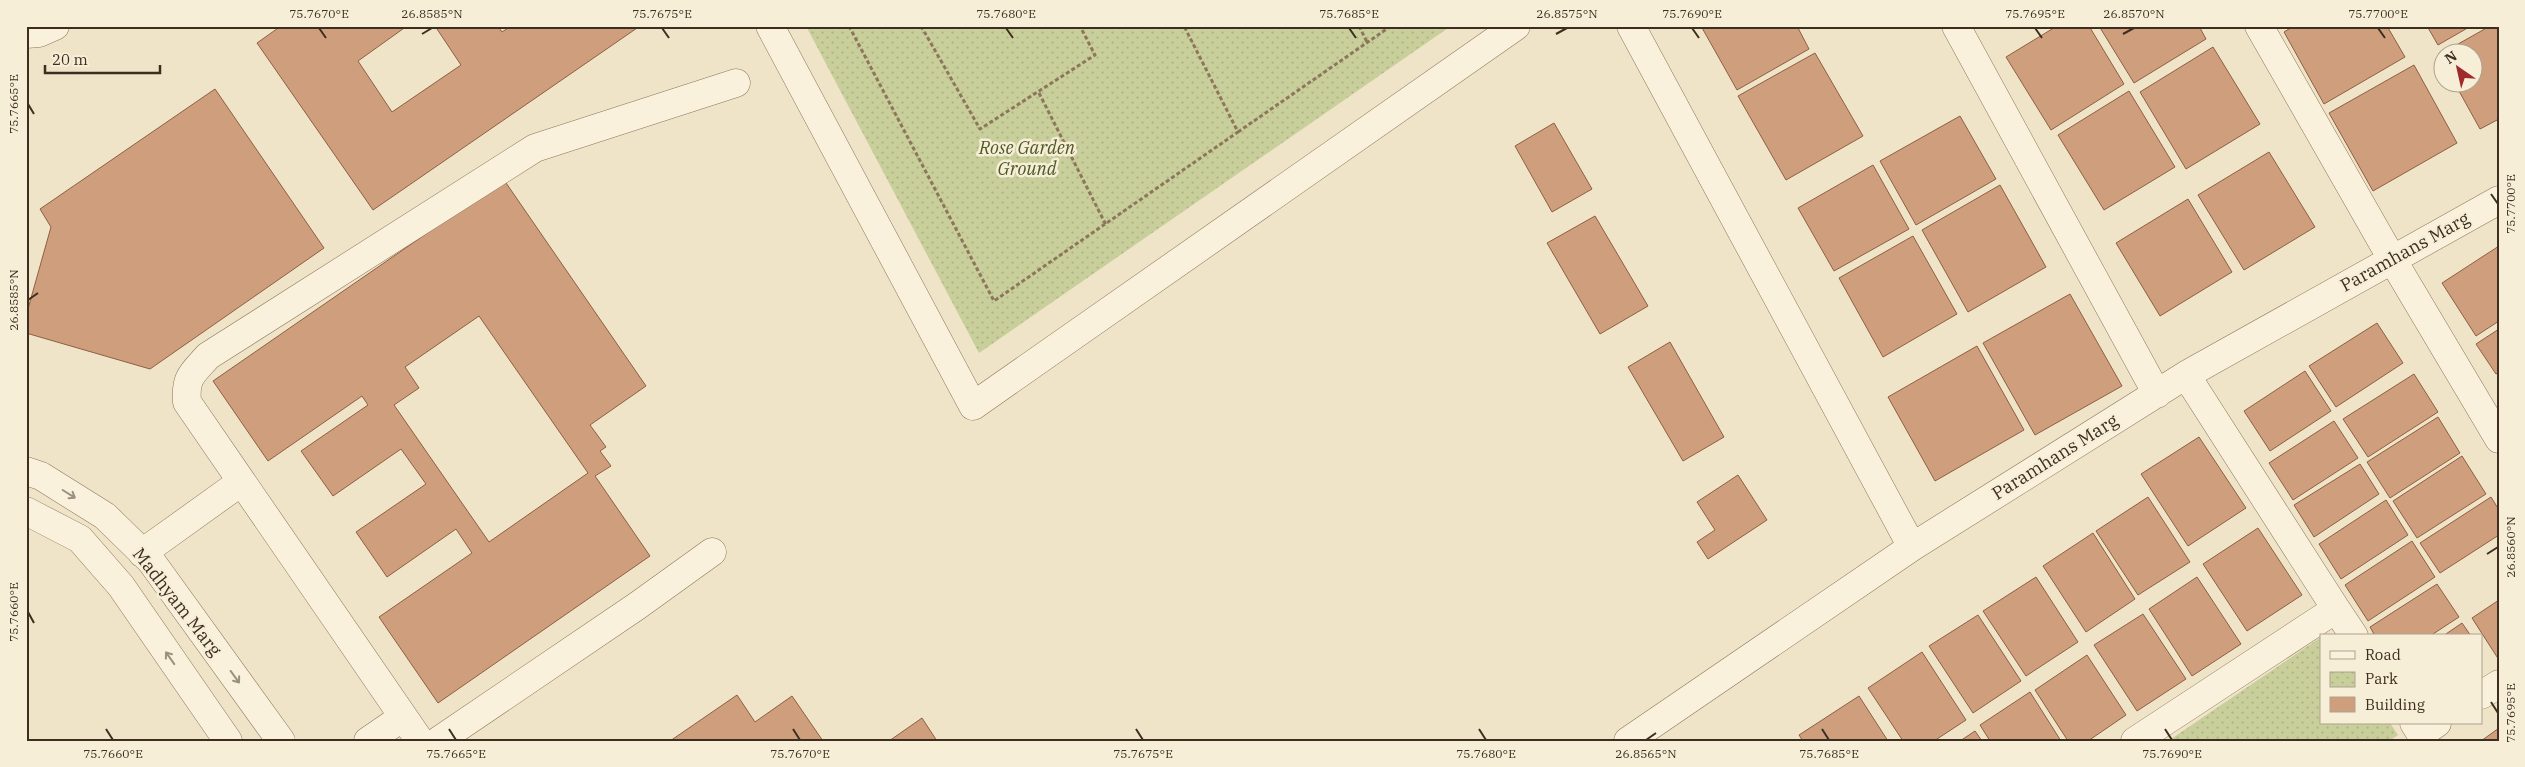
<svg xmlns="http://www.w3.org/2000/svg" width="2525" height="767" viewBox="0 0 2525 767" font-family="'IBM Plex Serif',serif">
<defs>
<pattern id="park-dots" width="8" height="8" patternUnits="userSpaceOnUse" patternTransform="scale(1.25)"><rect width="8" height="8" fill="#c9cf9b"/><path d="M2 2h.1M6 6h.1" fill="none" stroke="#aeb285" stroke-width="1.8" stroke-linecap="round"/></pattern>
</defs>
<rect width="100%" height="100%" fill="#f0e4c8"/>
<path fill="url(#park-dots)" d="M 806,26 L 1451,26 L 979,353 Z
M 2321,637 L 2321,723 L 2390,723 L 2398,735 L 2389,741 L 2168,741 Z"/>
<path fill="#cf9f7d" stroke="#8d5f41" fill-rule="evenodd" d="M 281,26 L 407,26 L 358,61 L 392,112 L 461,65 L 435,26 L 498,26 L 502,32 L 511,26 L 640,26 L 373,210 L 257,43 Z
M 1701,26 L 1797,26 L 1809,49 L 1737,90 Z
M 2057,26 L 2089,26 L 2124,84 L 2051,130 L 2006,57 Z
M 2099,26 L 2199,26 L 2206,39 L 2134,83 Z
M 2294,26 L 2387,26 L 2405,57 L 2324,104 L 2284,32 Z
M 2427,26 L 2471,26 L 2438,45 Z
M 2490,26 L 2499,26 L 2499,119 L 2480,129 L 2454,82 L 2472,82 L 2472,52 L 2444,52 Z
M 2213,47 L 2260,124 L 2186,169 L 2140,92 Z
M 1815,53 L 1863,136 L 1786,180 L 1738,96 Z
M 2414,65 L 2457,143 L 2373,191 L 2329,113 Z
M 215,89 L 324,248 L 150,369 L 26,333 L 26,316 L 51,227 L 40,209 Z
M 2129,91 L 2175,167 L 2104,210 L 2058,135 Z
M 1960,116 L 1996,179 L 1916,225 L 1880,161 Z
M 1554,123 L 1592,189 L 1552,212 L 1515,146 Z
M 2269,152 L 2315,227 L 2244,270 L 2198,195 Z
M 1873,165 L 1909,229 L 1834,271 L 1798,208 Z
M 504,180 L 646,386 L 590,425 L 606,447 L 600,451 L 611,466 L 595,476 L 650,556 L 438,703 L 379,617 L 472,553 L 456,529 L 387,577 L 356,532 L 426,484 L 401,449 L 333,496 L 301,451 L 368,405 L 362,396 L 268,461 L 213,381 ZM 479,316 L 588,473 L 489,542 L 394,405 L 419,388 L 405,367 Z
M 2000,185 L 2046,267 L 1968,312 L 1922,230 Z
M 2188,199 L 2232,272 L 2160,316 L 2116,243 Z
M 1595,216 L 1648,306 L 1600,334 L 1547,243 Z
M 1913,236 L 1957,314 L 1883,357 L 1839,278 Z
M 2499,246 L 2499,321 L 2476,336 L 2442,283 Z
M 2070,294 L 2122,386 L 2035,435 L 1983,343 Z
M 2377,323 L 2403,363 L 2336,407 L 2309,366 Z
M 2499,329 L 2499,372 L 2496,374 L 2476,344 Z
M 1670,342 L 1724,437 L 1683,461 L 1628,367 Z
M 1977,346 L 2024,430 L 1935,481 L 1888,397 Z
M 2305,371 L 2331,411 L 2270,451 L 2244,411 Z
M 2414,374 L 2438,412 L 2368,457 L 2343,419 Z
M 2438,417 L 2460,453 L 2390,498 L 2367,462 Z
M 2334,421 L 2358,458 L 2293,500 L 2269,463 Z
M 2199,437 L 2246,508 L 2188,546 L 2141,474 Z
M 2462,456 L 2486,494 L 2417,538 L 2393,501 Z
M 2360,464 L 2379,494 L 2314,537 L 2294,505 Z
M 1738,475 L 1767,520 L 1708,559 L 1697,542 L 1715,530 L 1697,502 Z
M 2148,497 L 2190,562 L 2138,595 L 2096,531 Z
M 2491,497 L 2499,510 L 2499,535 L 2440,573 L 2420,543 Z
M 2386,500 L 2408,535 L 2341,579 L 2319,544 Z
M 2258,528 L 2302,595 L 2247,631 L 2203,564 Z
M 2093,533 L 2135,599 L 2086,632 L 2043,566 Z
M 2412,541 L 2435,577 L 2368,621 L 2345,585 Z
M 2036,577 L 2078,642 L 2026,676 L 1983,611 Z
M 2197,577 L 2241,644 L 2192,676 L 2149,609 Z
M 2437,584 L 2459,617 L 2430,636 L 2375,636 L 2370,627 Z
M 2499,600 L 2499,660 L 2472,618 Z
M 2143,614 L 2186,679 L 2137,711 L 2094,645 Z
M 1978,615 L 2021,681 L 1973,713 L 1929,646 Z
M 2462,623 L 2471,636 L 2443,636 Z
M 1922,652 L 1966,720 L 1934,741 L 1903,741 L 1868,688 Z
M 2087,655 L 2126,715 L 2088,741 L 2068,741 L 2035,690 Z
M 2030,692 L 2061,741 L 1990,741 L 1980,725 Z
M 737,695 L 755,722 L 792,696 L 823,741 L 670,741 Z
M 1859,696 L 1888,741 L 1803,741 L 1799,735 Z
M 922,718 L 937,741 L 889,741 Z
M 2499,728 L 2499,741 L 2481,741 Z
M 1975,731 L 1982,741 L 1960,741 Z"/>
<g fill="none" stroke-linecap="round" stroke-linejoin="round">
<defs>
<path id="minor" d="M 770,26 L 973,406 L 1516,26
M 1631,26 L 1912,547
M 1956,26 L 2157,394
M 2259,26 L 2392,259 L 2499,439
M 26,34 L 39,33 L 55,26
M 26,471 L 41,476 L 105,516 L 151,561 L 281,741
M 26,511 L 80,539 L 121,586 L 228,741
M 142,553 L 241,482
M 2336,609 L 2354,636
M 2481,695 L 2499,684
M 2414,723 L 2421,734 L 2437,723
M 368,741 L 403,717
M 420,741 L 187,402 C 185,377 192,374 208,356 L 535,148 L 736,83
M 438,741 L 637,606 L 712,552
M 1628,741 L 1912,547 L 2186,375 L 2499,200
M 2135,741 L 2336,609 L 2186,375"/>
</defs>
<use href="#minor" stroke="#8d765c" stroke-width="29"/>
<path stroke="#8d765c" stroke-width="3" stroke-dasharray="4 2.5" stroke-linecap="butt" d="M 849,26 L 994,301 L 1238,132 L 1184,26
M 921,26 L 980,129 L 1095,55 L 1080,26
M 1359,26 L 1367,42
M 1039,93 L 1106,225
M 1238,132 L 1391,26"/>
<use href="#minor" stroke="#faf1dc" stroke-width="28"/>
</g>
<defs><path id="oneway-shaft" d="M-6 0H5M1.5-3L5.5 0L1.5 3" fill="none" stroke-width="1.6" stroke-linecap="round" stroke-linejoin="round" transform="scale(1.25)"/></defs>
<g stroke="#9c907e">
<use href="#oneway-shaft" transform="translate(69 494) rotate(32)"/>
<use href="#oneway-shaft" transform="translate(170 658) rotate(-125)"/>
<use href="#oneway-shaft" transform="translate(235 677) rotate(54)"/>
</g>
<path fill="none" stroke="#3d2e20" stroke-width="2" d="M 319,28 L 326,38M 662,28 L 669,38M 1006,28 L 1013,38M 1349,28 L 1356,38M 1692,28 L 1699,38M 2035,28 L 2042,38M 2378,28 L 2385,38M 422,34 L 432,28M 1556,34 L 1567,28M 2123,34 L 2134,28M 28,104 L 34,114M 2491,194 L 2498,204M 28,300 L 38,293M 2487,554 L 2498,547M 28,612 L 34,623M 2491,702 L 2498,713M 106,729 L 113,740M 449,729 L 456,740M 793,729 L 800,740M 1136,729 L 1143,740M 1479,729 L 1486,740M 1822,729 L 1829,740M 2165,729 L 2172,740M 1646,740 L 1656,733"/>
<g text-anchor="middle" stroke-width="5" stroke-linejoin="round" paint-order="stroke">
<g font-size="18" font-style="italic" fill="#4d5a26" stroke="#f7eed8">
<text x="1027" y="154">Rose Garden<tspan x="1027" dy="21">Ground</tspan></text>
</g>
<g font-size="18" fill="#3d2e20" stroke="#f7eed8">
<text transform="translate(2405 252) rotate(-29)" y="6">Paramhans Marg</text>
<text transform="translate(2055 457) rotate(-32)" y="6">Paramhans Marg</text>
<text transform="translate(177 602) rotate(52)" y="6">Madhyam Marg</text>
</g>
</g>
<rect width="2525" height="767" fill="none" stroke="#f7eed8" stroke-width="55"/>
<rect x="2320" y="634" width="162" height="90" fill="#f7eed8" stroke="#ada18e"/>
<rect x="2330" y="651" width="25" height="8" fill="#faf1dc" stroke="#ada18e"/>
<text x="2365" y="660" font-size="15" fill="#3d2e20">Road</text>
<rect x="2330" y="672" width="25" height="15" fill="url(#park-dots)" stroke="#ada18e"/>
<text x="2365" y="684" font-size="15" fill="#3d2e20">Park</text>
<rect x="2330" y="697" width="25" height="15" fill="#cf9f7d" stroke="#ada18e"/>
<text x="2365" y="710" font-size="15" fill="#3d2e20">Building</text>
<g transform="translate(2458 68) rotate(326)"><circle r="24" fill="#f7eed8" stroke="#ada18e"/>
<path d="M0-4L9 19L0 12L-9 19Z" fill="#9e2a2b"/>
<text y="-8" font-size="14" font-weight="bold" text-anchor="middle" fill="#3d2e20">N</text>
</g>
<path d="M45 65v8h115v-8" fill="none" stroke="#3d2e20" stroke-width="2.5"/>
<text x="52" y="65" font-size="15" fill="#3d2e20" stroke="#f7eed8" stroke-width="4" paint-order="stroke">20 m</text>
<rect x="28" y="28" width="2470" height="712" fill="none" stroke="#3d2e20" stroke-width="2"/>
<g font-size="12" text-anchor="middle" fill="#3d2e20">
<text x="319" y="18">75.7670°E</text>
<text x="432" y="18">26.8585°N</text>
<text x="662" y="18">75.7675°E</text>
<text x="1006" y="18">75.7680°E</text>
<text x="1349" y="18">75.7685°E</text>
<text x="1567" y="18">26.8575°N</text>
<text x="1692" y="18">75.7690°E</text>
<text x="2035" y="18">75.7695°E</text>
<text x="2134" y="18">26.8570°N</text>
<text x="2378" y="18">75.7700°E</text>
<text transform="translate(14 104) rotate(-90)" y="4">75.7665°E</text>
<text transform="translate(2511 204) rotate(-90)" y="4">75.7700°E</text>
<text transform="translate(14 300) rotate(-90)" y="4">26.8585°N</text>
<text transform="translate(2511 547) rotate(-90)" y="4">26.8560°N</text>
<text transform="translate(14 612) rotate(-90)" y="4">75.7660°E</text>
<text transform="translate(2511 713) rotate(-90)" y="4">75.7695°E</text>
<text x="113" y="758">75.7660°E</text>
<text x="456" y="758">75.7665°E</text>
<text x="800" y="758">75.7670°E</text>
<text x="1143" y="758">75.7675°E</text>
<text x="1486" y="758">75.7680°E</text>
<text x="1646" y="758">26.8565°N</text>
<text x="1829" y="758">75.7685°E</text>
<text x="2172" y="758">75.7690°E</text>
</g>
</svg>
